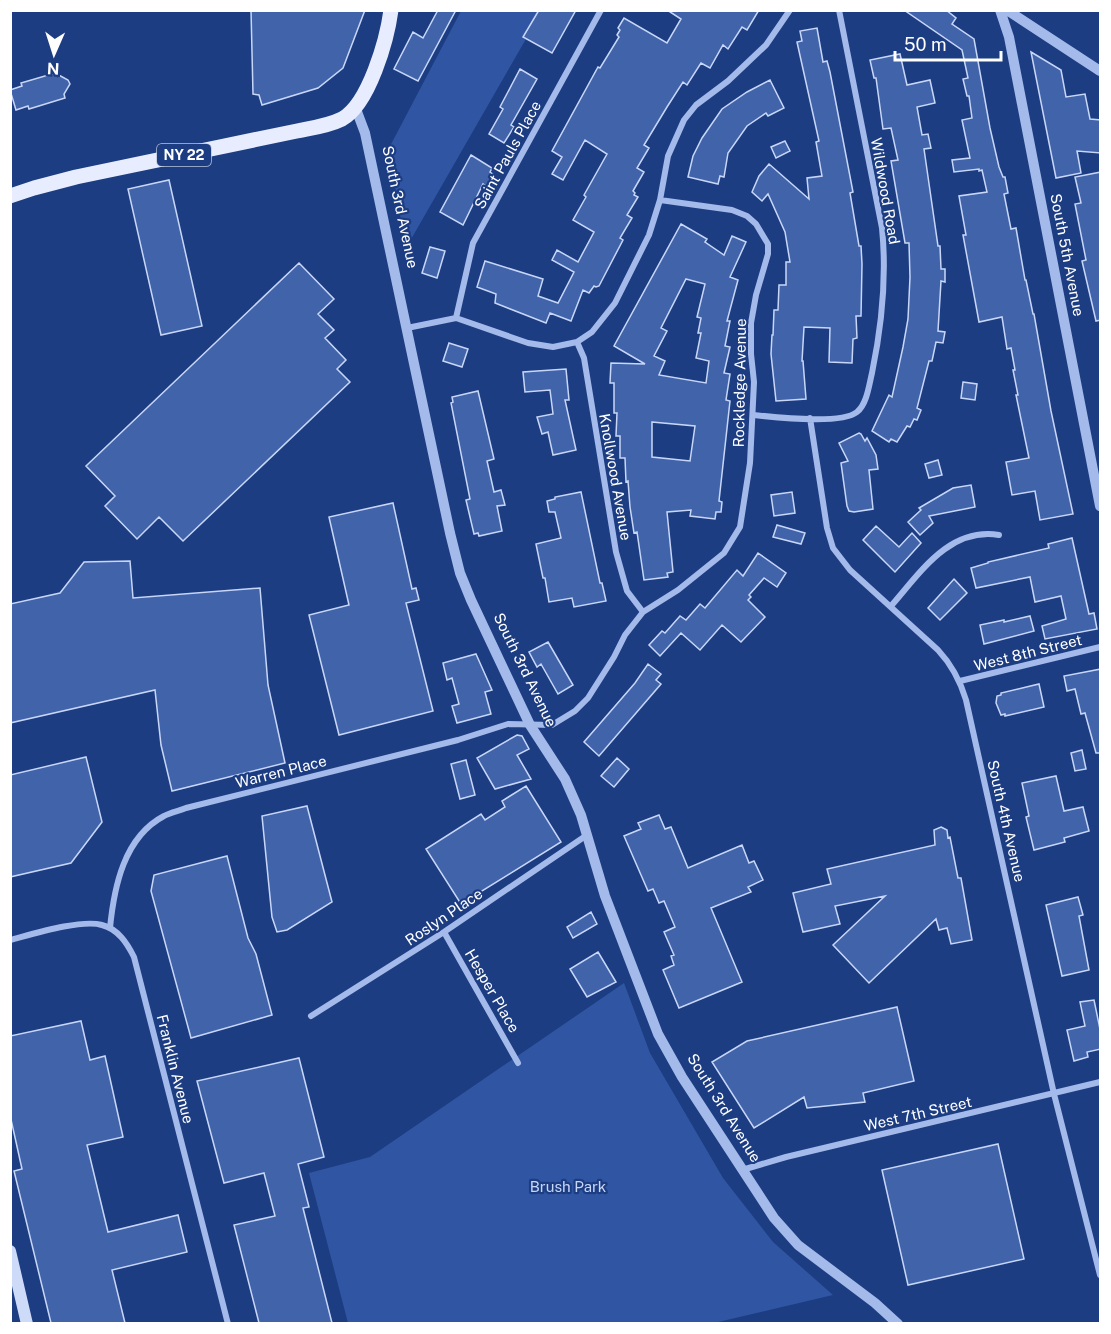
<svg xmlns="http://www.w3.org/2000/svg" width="1111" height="1334" viewBox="0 0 1111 1334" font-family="'Public Sans',sans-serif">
<rect width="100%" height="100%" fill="#1d3d83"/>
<path fill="#3055a2" d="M 461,11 L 542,11 L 406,248 L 388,150 Z
M 624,983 L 650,1053 L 723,1178 L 773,1242 L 833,1295 L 714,1323 L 348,1323 L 309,1173 L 370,1157 Z"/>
<path fill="#4163aa" stroke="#c8d7f8" stroke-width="1.5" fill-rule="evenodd" d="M 251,10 L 365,10 L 343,68 L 318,88 L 262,105 L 259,95 L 253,94 Z
M 438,10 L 456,10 L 418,81 L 394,69 L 413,32 L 423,38 Z
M 539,10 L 576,10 L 552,53 L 523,37 Z
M 667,10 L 759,10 L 747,30 L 742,27 L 728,49 L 723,45 L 710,68 L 701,63 L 687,85 L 683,82 L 667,107 L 644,145 L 649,148 L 637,168 L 644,172 L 633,191 L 635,193 L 634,195 L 638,197 L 627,215 L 632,218 L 620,238 L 623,240 L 599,286 L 596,287 L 594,286 L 589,293 L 583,290 L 571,321 L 550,313 L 546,323 L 495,303 L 496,294 L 477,287 L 485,261 L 543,279 L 538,296 L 558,303 L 574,272 L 552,260 L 557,250 L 578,262 L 594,232 L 573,220 L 586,197 L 584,195 L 607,154 L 585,140 L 563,180 L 552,174 L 562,157 L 552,151 L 598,67 L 600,68 L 619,37 L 617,35 L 620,30 L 618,28 L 624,18 L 667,43 L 681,19 Z
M 904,10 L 946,10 L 956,18 L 952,24 L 974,39 L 990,128 L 999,167 L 1003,177 L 1005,177 L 1008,193 L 1004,194 L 1011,229 L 1016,228 L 1025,280 L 1026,280 L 1033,314 L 1034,314 L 1051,411 L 1073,514 L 1040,520 L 1035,491 L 1012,495 L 1006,462 L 1029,458 L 1016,395 L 1018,395 L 1013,370 L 1015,370 L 1011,348 L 1007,349 L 1002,317 L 979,322 L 963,235 L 966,235 L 959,196 L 987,192 L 982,170 L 979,171 L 979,169 L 954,172 L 952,160 L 970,158 L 962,120 L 972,118 L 969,96 L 967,96 L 963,79 L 968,78 L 962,50 Z
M 817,28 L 823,62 L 827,61 L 830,72 L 853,192 L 850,193 L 859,246 L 861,246 L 862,264 L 861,316 L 856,316 L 857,338 L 853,339 L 852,363 L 829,362 L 830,328 L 804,327 L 802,361 L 803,361 L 806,399 L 776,401 L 771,354 L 772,335 L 773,335 L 774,310 L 778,310 L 779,285 L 786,285 L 786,262 L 790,262 L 785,232 L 768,194 L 762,201 L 752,192 L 759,176 L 769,164 L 809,199 L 807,178 L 822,176 L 816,142 L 819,141 L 797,42 L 802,41 L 800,31 Z
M 1031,52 L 1061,70 L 1066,97 L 1085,94 L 1090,119 L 1101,120 L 1101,153 L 1077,151 L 1081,173 L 1056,178 Z
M 900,54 L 907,85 L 930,80 L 935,103 L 917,107 L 922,135 L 928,134 L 931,148 L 924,149 L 938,246 L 940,246 L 941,269 L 945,269 L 945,282 L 941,281 L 938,331 L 945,332 L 943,343 L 936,342 L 932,361 L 929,361 L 917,408 L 921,410 L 917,420 L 914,419 L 910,427 L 907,426 L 897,442 L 891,439 L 889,442 L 872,431 L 889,395 L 892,397 L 903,347 L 908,319 L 910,277 L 909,243 L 905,243 L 891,161 L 898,160 L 891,128 L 883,129 L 876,78 L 874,78 L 870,60 Z
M 520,69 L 537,79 L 511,125 L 514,127 L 504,143 L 489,134 L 503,109 L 500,107 Z
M 55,73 L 68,80 L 70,84 L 64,94 L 65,98 L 29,109 L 28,106 L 16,110 L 10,90 L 22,86 L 21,83 Z
M 770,80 L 784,108 L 768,116 L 766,113 L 747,126 L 728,153 L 724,177 L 720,176 L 718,184 L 688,177 L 693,156 L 702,138 L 722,109 L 747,92 Z
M 785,141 L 790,151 L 776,158 L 771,147 Z
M 471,155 L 492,168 L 490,172 L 494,175 L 487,187 L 483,184 L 463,225 L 440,212 Z
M 1101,172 L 1101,320 L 1096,321 L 1082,261 L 1086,260 L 1075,204 L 1081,203 L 1075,177 Z
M 169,180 L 202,326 L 161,335 L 128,189 Z
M 681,224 L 707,239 L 705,242 L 724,255 L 732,236 L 746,242 L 730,277 L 738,280 L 727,321 L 730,321 L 725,346 L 730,347 L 724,373 L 730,374 L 726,400 L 730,401 L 719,501 L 722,502 L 721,512 L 716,512 L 715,519 L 690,516 L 691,510 L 667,512 L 673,572 L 667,573 L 668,577 L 644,580 L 637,532 L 634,533 L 630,507 L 628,481 L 626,482 L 625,458 L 620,458 L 620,436 L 616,436 L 617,413 L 614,413 L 614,383 L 610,383 L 611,363 L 645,364 L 614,346 ZM 686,279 L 705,284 L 697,317 L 701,318 L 698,333 L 701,333 L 696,358 L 709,361 L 706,383 L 659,375 L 665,361 L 654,356 L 667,331 L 661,328 ZM 652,422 L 695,426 L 690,461 L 652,457 Z
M 430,247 L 445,251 L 437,278 L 422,273 Z
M 299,263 L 334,299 L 318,314 L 334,330 L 325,338 L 346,360 L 337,369 L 350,382 L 183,541 L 159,517 L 137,539 L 105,506 L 115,496 L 86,466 Z
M 449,343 L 468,349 L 462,367 L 443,361 Z
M 566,369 L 569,400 L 565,400 L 576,450 L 553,455 L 548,432 L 542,434 L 537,417 L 553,414 L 550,390 L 525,392 L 523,372 Z
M 963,382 L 977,384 L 975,400 L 961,398 Z
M 478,391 L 494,459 L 487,461 L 494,492 L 501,490 L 505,505 L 497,506 L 502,531 L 479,536 L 478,533 L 474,534 L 466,500 L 470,499 L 451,403 L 453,402 L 452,397 Z
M 859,433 L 861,434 L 865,441 L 867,438 L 876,455 L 878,469 L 869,470 L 873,509 L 854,512 L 849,511 L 847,506 L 841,463 L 848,461 L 839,443 Z
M 938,460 L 942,475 L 929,478 L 925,464 Z
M 971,485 L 975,507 L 929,516 L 933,523 L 920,535 L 908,522 L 921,510 L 919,508 L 953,488 Z
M 581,492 L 600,583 L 602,583 L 606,601 L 574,607 L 572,598 L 549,602 L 545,578 L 543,578 L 536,544 L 561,538 L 555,512 L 549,512 L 547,501 L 555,499 L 555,497 Z
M 792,492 L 795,513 L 774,516 L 771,495 Z
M 393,503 L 412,589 L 416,588 L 419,600 L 406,603 L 433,711 L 339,735 L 309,615 L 349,605 L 329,517 Z
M 777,525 L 805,533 L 801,544 L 773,537 Z
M 876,526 L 899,547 L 912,533 L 921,543 L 895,572 L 863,540 Z
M 1072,538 L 1089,614 L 1094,613 L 1097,629 L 1045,639 L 1042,626 L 1066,619 L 1061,596 L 1035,602 L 1030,577 L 976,588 L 971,568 L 988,563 L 988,562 L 1049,548 L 1048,544 Z
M 758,553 L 786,573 L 777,587 L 764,578 L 749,595 L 751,597 L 748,600 L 765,617 L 741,642 L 722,625 L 700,650 L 681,633 L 660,656 L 649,645 L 662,631 L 665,633 L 680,616 L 686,620 L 700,604 L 705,608 L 737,570 L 743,576 Z
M 130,561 L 133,598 L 260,588 L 268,685 L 285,763 L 172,791 L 161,745 L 155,690 L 10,723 L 10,604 L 60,593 L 84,562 Z
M 954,579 L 967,593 L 940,620 L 928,608 Z
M 1030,616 L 1034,631 L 984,644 L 980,625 L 1004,620 L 1004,622 Z
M 548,642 L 573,685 L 558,694 L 541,664 L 537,667 L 529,652 Z
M 476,654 L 492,690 L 485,692 L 491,714 L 457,723 L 452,706 L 459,704 L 452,678 L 447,680 L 443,663 Z
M 648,664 L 661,674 L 656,680 L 661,684 L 599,756 L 584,742 L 635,683 Z
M 1101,669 L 1101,753 L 1096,753 L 1085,713 L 1081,714 L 1075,689 L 1067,691 L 1064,676 Z
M 1039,684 L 1044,707 L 1005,716 L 1005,714 L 1001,715 L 996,703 L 997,696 L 1001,695 L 1001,693 Z
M 517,735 L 522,736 L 529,749 L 517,755 L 531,779 L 495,789 L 477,758 Z
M 1082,750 L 1086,769 L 1075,771 L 1071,753 Z
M 86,757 L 102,822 L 71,863 L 10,877 L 10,775 Z
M 617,758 L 629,769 L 614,787 L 601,776 Z
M 466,760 L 475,795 L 460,799 L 451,764 Z
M 1056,776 L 1064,811 L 1083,807 L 1089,831 L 1064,838 L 1065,842 L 1034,850 L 1026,817 L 1029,816 L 1022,783 Z
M 526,786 L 561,842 L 461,904 L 426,849 L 481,814 L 485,820 L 505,807 L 502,801 Z
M 307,806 L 332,902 L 287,930 L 277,932 L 272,917 L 262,816 Z
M 659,815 L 665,829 L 671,827 L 688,868 L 742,845 L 749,863 L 754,861 L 763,880 L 748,887 L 751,892 L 711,908 L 742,982 L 679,1008 L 663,970 L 674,965 L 671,956 L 674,955 L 664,932 L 675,927 L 664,901 L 659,903 L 653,889 L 648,891 L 624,836 L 641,829 L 638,823 Z
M 941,827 L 947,830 L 948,838 L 950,837 L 958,878 L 961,878 L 972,940 L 951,944 L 947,928 L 939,930 L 936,919 L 869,983 L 833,945 L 885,896 L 835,906 L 840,924 L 803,932 L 793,893 L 831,884 L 827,869 L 935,845 L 934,830 Z
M 227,856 L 248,938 L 256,954 L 272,1015 L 191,1038 L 151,891 L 154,875 Z
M 1078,897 L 1083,915 L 1079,916 L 1089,970 L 1062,976 L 1046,905 Z
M 591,912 L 597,924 L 573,938 L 567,927 Z
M 598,952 L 616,982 L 587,997 L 570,969 Z
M 1094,1000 L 1101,1034 L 1101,1049 L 1087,1052 L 1088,1057 L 1074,1061 L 1067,1030 L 1085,1026 L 1080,1002 Z
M 897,1007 L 914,1081 L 863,1093 L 865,1102 L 807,1108 L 804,1097 L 754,1128 L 712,1062 L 747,1041 Z
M 81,1021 L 90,1060 L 105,1056 L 123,1137 L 87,1145 L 108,1232 L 178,1215 L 187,1252 L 112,1270 L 125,1323 L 51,1323 L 14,1171 L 22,1169 L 10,1115 L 10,1036 Z
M 299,1058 L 324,1157 L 298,1164 L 309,1207 L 303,1208 L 332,1323 L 259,1323 L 234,1225 L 275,1216 L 264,1173 L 224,1183 L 197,1081 Z
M 998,1144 L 1024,1259 L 908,1285 L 882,1170 Z"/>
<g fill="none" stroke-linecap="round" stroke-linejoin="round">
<path stroke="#a3baea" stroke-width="6" d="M 456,318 L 473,243 L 601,10
M 407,328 L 456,318 L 528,343 L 553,347 L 577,342 L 592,332 L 615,303 L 649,235 L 660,200 L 668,156 L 684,120 L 696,105 L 728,81 L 766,45 L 790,10
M 577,342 L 584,358 L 616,552 L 627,591 L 643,612
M 753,415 C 775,417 841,425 857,412 C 867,404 869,385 872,373 C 882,325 887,278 882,228 L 839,10
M 810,418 L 827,528 L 833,548 L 850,570 L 938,650 C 952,665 960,680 966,700 L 1054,1094 L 1100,1275
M 891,606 C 920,573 949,527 999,535
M 960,681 L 1100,647
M 110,928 C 114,887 124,837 164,816 C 171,812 179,811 186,808 L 458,740 L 508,724 L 552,725 L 575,711 L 588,698 L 614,657 L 625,635 L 643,612 L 678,590 L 724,553 L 740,527 L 750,463 L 754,382 L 751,354 L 751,323 L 756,295 L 768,254 L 768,244 L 756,224 L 747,216 L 732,210 L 660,200
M 444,932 L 518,1063
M 10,940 C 33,934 81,919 102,925 C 118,929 127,943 134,957 C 165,1079 196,1201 228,1324
M 311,1016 L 444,932 L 587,835
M 742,1170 L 786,1157 L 1100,1082"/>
<path stroke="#a3baea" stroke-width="10" d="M 1000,10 L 1009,37 L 1100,506
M 1007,10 L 1100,71
M 356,109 L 365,133 L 450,533 L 460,573 L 471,600 L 530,725 L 565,779 L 581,815 L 605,896 L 658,1034 L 682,1077 L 774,1218 L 798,1245 L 875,1303 L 898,1324"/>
<path stroke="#cedbf8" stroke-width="12" d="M 10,1251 L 27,1324"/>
<path stroke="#e7edfe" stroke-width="15" d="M 10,196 L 34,188 L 76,177 L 297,131 C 312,128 328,126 342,119 C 369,104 387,40 391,10"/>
</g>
<g text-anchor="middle" stroke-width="4.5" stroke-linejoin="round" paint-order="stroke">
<rect fill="#1d3d83" stroke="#bbc5da" stroke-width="1.5" x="157" y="144" width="54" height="22" rx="4.5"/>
<g font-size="14" font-weight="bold" fill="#fff">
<text x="184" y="160">NY 22</text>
</g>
<g font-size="15" fill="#fff" stroke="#1d3d83">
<text transform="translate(508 155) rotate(-61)" y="5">Saint Pauls Place</text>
<text transform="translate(885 191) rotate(80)" y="5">Wildwood Road</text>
<text transform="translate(400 207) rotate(78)" y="5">South 3rd Avenue</text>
<text transform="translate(1067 255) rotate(79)" y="5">South 5th Avenue</text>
<text transform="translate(740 383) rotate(-89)" y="5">Rockledge Avenue</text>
<text transform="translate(615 477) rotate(80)" y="5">Knollwood Avenue</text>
<text transform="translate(1028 653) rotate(-14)" y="5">West 8th Street</text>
<text transform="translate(525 670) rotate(64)" y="5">South 3rd Avenue</text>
<text transform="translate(281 772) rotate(-14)" y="5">Warren Place</text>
<text transform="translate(1006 821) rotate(77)" y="5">South 4th Avenue</text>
<text transform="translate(444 917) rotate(-34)" y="5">Roslyn Place</text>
<text transform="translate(492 991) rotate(60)" y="5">Hesper Place</text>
<text transform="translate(175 1069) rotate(76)" y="5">Franklin Avenue</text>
<text transform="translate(724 1108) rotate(58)" y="5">South 3rd Avenue</text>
<text transform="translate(918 1114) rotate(-13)" y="5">West 7th Street</text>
</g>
<g font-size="15" fill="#c8d7f8" stroke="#1d3d83">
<text x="568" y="1192">Brush Park</text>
</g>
</g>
<rect width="1111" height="1334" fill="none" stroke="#ffffff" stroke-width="24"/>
<g transform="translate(54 54) rotate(183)" stroke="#1d3d83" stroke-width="4.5" paint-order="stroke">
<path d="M0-4.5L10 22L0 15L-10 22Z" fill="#ffffff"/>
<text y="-9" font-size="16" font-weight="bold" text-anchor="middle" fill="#ffffff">N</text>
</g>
<path d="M895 51v9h106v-9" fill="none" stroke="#ffffff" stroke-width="3"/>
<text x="904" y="51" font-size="18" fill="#ffffff" stroke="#1d3d83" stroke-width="4.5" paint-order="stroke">50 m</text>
</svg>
